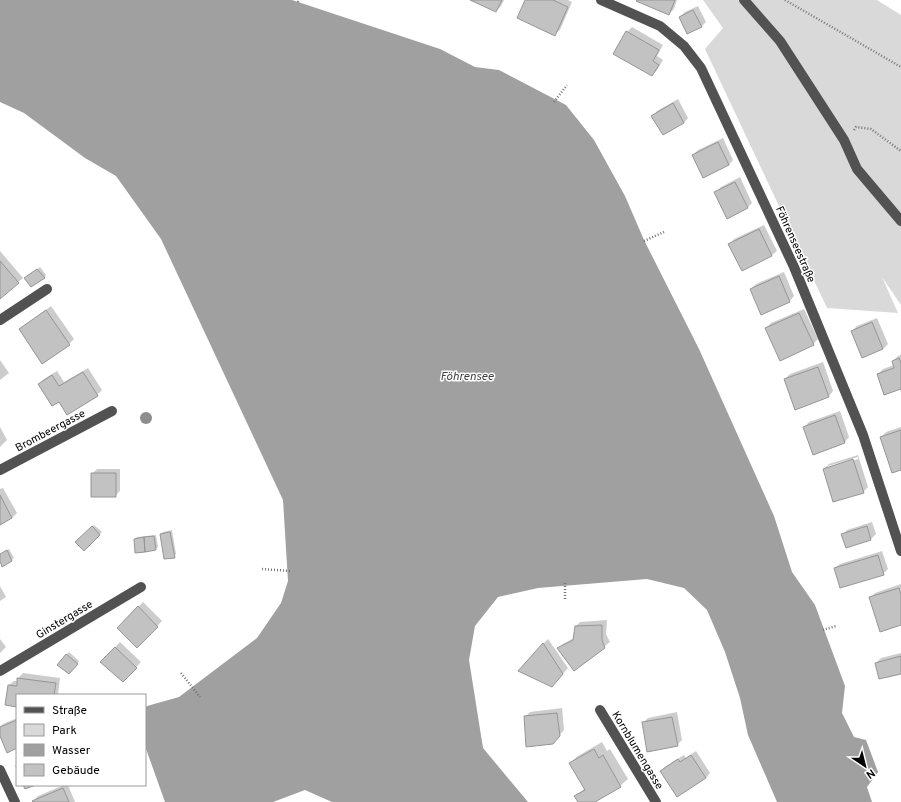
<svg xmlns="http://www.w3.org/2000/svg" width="901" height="802" viewBox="0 0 901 802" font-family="Overpass,sans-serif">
<rect width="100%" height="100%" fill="#fff"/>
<path fill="#d9d9d9" d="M 703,0 L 877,0 L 901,15 L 901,305 L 882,277 L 898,313 L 827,308 L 705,49 L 723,28 Z"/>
<path fill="#a0a0a0" d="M 0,0 L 292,0 L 440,49 L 475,67 L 499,70 L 566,105 L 594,140 L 625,196 L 644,240 L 699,349 L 774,516 L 792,572 L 815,605 L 845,686 L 842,713 L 854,737 L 866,740 L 878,772 L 867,787 L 872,802 L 777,802 L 748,735 L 740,698 L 725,652 L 707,610 L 684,588 L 647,579 L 538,588 L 498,597 L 475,626 L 469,660 L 483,748 L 528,802 L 332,802 L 305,790 L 273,802 L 165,802 L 145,746 L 145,708 L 147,706 L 179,697 L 257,638 L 281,603 L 288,581 L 283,500 L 161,239 L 116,176 L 85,158 L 24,113 L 0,102 Z"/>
<path fill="#0003" fill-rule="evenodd" d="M 472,0 L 504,0 L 501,6 L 496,11 Z
M 526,0 L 568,0 L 572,2 L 560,30 L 555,34 Z
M 638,0 L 677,0 L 674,9 L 669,14 Z
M 698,6 L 706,22 L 701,27 L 680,17 L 685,12 Z
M 632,27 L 663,45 L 657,56 L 663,60 L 657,70 L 652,75 L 627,32 Z
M 678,99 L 688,118 L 684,123 L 653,116 L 657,111 Z
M 723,138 L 733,160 L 729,165 L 693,155 L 698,150 Z
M 740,177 L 752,203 L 747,208 L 716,192 L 721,187 Z
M 764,225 L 777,251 L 772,255 L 742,270 L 730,244 L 734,239 Z
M 0,251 L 23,278 L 0,298 Z
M 40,267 L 46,275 L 44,278 L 28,276 Z
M 784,272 L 794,296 L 790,301 L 751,289 L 756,284 Z
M 51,306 L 74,339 L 69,344 L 43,362 L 20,329 Z
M 804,309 L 818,339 L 813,344 L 766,328 L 771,323 Z
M 877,318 L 888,344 L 883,349 L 852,331 L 857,326 Z
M 901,355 L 901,393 L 900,388 L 878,374 L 883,369 L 894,365 L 893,361 L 898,356 Z
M 0,360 L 9,373 L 0,380 Z
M 823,362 L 833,391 L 829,396 L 785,379 L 790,374 Z
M 88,368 L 102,390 L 97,395 L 60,400 L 39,384 L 44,379 L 57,371 L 64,382 Z
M 840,411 L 849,437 L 845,442 L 804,427 L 809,422 Z
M 0,427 L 7,440 L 0,447 Z
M 901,427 L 901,469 L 881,437 L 886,432 Z
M 858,455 L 868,487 L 863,492 L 824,469 L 829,464 ZM 858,457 L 858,459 L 828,468 L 828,466 Z
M 97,469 L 120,469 L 120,491 L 115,496 L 92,474 Z
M 3,488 L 17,513 L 12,518 L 0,524 L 0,489 Z
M 872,522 L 876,534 L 871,539 L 842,535 L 847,530 Z
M 94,525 L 102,532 L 84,550 L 77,542 Z
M 172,530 L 176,554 L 174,557 L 161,534 L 163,532 Z
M 156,535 L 158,547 L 155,549 L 135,539 L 137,537 Z
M 9,549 L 14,558 L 11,560 L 0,559 L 0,554 Z
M 882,551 L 888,569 L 883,574 L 835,568 L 840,564 Z
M 901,584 L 901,624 L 870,598 L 875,593 Z
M 0,586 L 6,597 L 0,601 Z
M 143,602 L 162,621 L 137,647 L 118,628 Z
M 607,620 L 606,634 L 610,642 L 575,669 L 558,648 L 563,644 L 574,638 L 575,627 L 580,622 Z
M 0,639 L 6,647 L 0,653 Z
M 548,639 L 568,668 L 557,681 L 543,644 Z
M 120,642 L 141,662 L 123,681 L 101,662 Z
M 69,652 L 79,661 L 71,671 L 59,664 Z
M 901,653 L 901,673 L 880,678 L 876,663 L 881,658 Z
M 23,673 L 60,678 L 58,695 L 17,695 L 17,706 L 9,685 L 14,681 L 18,681 L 18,678 Z
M 562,708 L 564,730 L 557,738 L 525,717 L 530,712 Z
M 677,712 L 682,740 L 677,745 L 643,723 L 648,718 Z
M 17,718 L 17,747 L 0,734 L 0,727 L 3,724 Z
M 602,742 L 607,751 L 610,749 L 628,779 L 620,786 L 593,802 L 579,802 L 576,796 L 585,788 L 570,763 L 578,756 Z
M 696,751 L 710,773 L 706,778 L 661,771 L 666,766 L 684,755 L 686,758 Z
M 17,763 L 17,770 L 15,766 Z
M 64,785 L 68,785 L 75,802 L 34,802 L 33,801 L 38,796 Z"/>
<path fill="#c2c2c2" stroke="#969696" d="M 470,0 L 502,0 L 496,12 Z
M 525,0 L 553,0 L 568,7 L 555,36 L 517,18 Z
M 637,0 L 675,0 L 669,15 L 636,1 Z
M 693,10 L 702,27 L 687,34 L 679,17 Z
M 626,31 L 659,50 L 653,61 L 659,65 L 652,76 L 613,54 Z
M 673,103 L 684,123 L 663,135 L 651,116 Z
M 718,142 L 729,165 L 703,178 L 692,155 Z
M 735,182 L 748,208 L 727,219 L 714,192 Z
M 759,229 L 772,256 L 742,271 L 728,244 Z
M 0,261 L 19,283 L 0,299 Z
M 37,269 L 45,278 L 31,287 L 24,278 Z
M 779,276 L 790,302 L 761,315 L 750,289 Z
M 46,310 L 70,345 L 42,364 L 19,329 Z
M 799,313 L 814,345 L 780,361 L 765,328 Z
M 872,322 L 883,349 L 862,358 L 851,331 Z
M 899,358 L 901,363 L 901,389 L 884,395 L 877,374 L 894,368 L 892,361 Z
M 818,367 L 829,397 L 795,410 L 784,379 Z
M 83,372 L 98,396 L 67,415 L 59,402 L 52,406 L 38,384 L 52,375 L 59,386 Z
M 835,415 L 845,443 L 813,455 L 803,427 Z
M 901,430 L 901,470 L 892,473 L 880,437 Z
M 853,459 L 864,493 L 833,502 L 823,469 Z
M 91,473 L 116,473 L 116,497 L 91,497 Z
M 0,495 L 12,518 L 0,525 Z
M 92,526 L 100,535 L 84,551 L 75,542 Z
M 867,526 L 871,540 L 846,548 L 841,534 Z
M 170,532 L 175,558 L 164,559 L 160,534 Z
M 154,536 L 156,550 L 145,552 L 144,537 Z
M 144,537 L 145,552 L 135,553 L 134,539 Z
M 7,550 L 12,561 L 2,567 L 0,561 L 0,554 Z
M 878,555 L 884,575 L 840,588 L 834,568 Z
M 899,588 L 901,594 L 901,625 L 880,632 L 869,597 Z
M 138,606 L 158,627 L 137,648 L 117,628 Z
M 602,625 L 602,640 L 605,648 L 574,671 L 557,648 L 573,640 L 575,626 Z
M 543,643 L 563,674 L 552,687 L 518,671 Z
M 115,647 L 137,668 L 123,682 L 100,662 Z
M 66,654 L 78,664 L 69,674 L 57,665 Z
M 901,656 L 901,674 L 879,679 L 875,663 Z
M 17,678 L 56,683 L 54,695 L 17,695 L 17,707 L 5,705 L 8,685 L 17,686 Z
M 557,713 L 560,736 L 553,744 L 526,747 L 524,716 Z
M 672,717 L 678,746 L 647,752 L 642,722 Z
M 17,720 L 17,748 L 7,753 L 0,736 L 0,727 Z
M 594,749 L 599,758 L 603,755 L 621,787 L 595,802 L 578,802 L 574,796 L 585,790 L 569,763 Z
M 691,755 L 706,778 L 677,797 L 660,771 L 678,759 L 680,762 Z
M 23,785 L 36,785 L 25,789 Z
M 63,788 L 69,802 L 33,802 L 32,801 Z"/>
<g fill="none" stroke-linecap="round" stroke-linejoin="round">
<path stroke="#747474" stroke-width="2.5" stroke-dasharray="1 2" stroke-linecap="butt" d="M 785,0 L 901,67
M 298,2 L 299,0
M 554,102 L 567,85
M 854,130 L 856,127 L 871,129 L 901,151
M 644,241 L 664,232
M 262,569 L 290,571
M 565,599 L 565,583
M 823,630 L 836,626
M 181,673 L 200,697"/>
<path stroke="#525252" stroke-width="10" d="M 601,0 L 660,26 L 684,46 L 701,68 L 794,267 L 863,435 L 901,551
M 744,0 L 780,41 L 844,140 L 857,169 L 901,221
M 0,320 L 47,289
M 0,470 L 112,411
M 0,671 L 141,587
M 600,710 L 656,802
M 0,770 L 15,802"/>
</g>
<circle fill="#8d8d8d" cx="146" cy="418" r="6"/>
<g text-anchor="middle" stroke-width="3" stroke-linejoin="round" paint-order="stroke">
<g font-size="11" fill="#000" stroke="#fff">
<text transform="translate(796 244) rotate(66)" y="4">Föhrenseestraße</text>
<text transform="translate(50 430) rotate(-28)" y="4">Brombeergasse</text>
<text transform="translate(64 619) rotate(-31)" y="4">Ginstergasse</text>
<text transform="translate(638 750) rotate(59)" y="4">Kornblumengasse</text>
</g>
<g font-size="12" font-style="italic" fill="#414141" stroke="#fff">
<text x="467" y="380">Föhrensee</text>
</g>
</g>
<rect x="16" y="694" width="130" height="92" fill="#ffffff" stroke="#999999"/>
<rect x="24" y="707" width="20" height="6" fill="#525252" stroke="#999999"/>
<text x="52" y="714" font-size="12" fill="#000000">Straße</text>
<rect x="24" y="724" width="20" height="12" fill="#d9d9d9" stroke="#999999"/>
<text x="52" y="734" font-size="12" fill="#000000">Park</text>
<rect x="24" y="744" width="20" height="12" fill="#a0a0a0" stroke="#999999"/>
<text x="52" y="754" font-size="12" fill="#000000">Wasser</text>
<rect x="24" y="764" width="20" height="12" fill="#c2c2c2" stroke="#999999"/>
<text x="52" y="774" font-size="12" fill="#000000">Gebäude</text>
<g transform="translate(865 766) rotate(145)" stroke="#ffffff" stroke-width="3" paint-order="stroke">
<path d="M0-3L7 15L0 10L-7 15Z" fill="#000000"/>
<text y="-6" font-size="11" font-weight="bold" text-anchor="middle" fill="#000000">N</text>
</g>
</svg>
